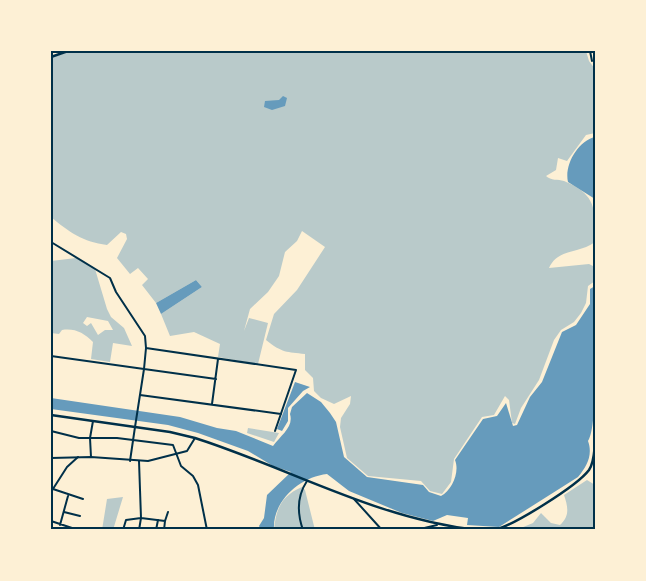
<svg xmlns="http://www.w3.org/2000/svg" width="646" height="581" viewBox="0 0 646 581" font-family="Arial,sans-serif">
<rect width="100%" height="100%" fill="#fdf0d5"/>
<path fill="#b9caca" fill-rule="evenodd" d="M 71,51 L 586,51 L 589,61 L 595,69 L 595,133 L 586,135 L 567,161 L 558,158 L 556,170 L 546,176 C 551,181 558,179 564,181 C 598,195 595,211 595,242 C 579,254 558,248 549,268 L 589,264 L 595,267 L 595,281 L 588,286 L 586,303 L 581,313 L 574,322 L 561,330 L 554,340 L 539,380 L 521,408 L 515,424 L 512,423 L 509,400 L 505,396 L 494,415 L 482,417 L 454,459 L 451,482 L 442,494 L 430,491 L 421,481 L 368,476 L 347,458 L 340,427 L 341,418 L 350,404 L 351,396 L 334,404 L 321,398 L 314,391 L 313,378 L 305,370 L 305,354 C 287,352 282,353 266,340 L 274,314 L 297,290 L 325,247 L 302,231 L 297,241 L 285,252 L 279,276 L 268,292 L 250,309 L 244,331 L 249,318 L 268,323 L 258,364 L 218,357 L 220,344 L 194,332 L 170,336 L 161,314 L 202,287 L 196,280 L 156,303 L 142,285 L 148,279 L 138,268 L 130,274 L 117,258 L 127,239 L 126,234 L 121,232 L 107,245 C 83,242 69,232 51,217 L 51,58 Z
M 76,258 L 95,269 L 107,309 L 111,317 L 124,328 L 132,346 L 113,343 L 110,362 L 91,359 L 93,342 C 84,333 75,328 62,330 L 59,334 L 51,333 L 51,261 ZM 87,317 L 108,321 L 113,330 L 105,330 L 98,335 L 91,323 L 87,326 L 83,323 Z
M 248,428 L 279,433 L 274,442 L 247,433 Z
M 587,480 L 595,485 L 595,530 L 516,530 L 533,523 L 541,513 L 551,523 L 560,525 C 570,516 568,507 564,495 Z
M 302,487 L 305,490 L 315,530 L 274,530 C 276,509 281,496 302,487 Z
M 123,497 L 113,530 L 102,530 L 107,499 Z"/>
<path fill="#669bbc" d="M 283,96 L 287,98 L 285,106 L 272,110 L 264,107 L 265,101 L 279,100 Z
M 595,137 L 595,199 L 568,182 C 564,165 578,141 595,137 Z
M 196,280 L 202,287 L 161,314 L 156,303 Z
M 595,286 C 595,311 599,427 588,441 C 593,455 587,466 578,477 L 499,527 L 467,525 L 468,518 L 447,515 L 433,521 L 402,513 L 349,491 L 327,474 C 300,477 272,501 274,530 L 261,530 L 259,526 L 264,518 L 267,495 L 291,472 L 273,466 L 248,451 L 198,433 L 168,425 L 51,409 L 51,398 L 180,417 L 217,428 L 236,431 L 273,446 C 281,435 294,427 290,414 L 292,407 L 307,393 L 321,402 L 330,413 L 336,422 L 344,457 L 367,477 L 423,485 L 429,492 L 441,496 C 452,490 460,472 455,460 L 483,419 L 497,416 L 506,403 L 513,426 L 517,425 L 530,397 L 542,382 L 562,332 L 576,325 L 590,304 L 590,289 Z
M 295,382 L 310,387 L 303,391 L 288,408 L 288,421 L 282,431 L 277,429 Z"/>
<g fill="none" stroke-linecap="round" stroke-linejoin="round">
<path stroke="#003049" stroke-width="2" d="M 51,242 L 110,278 L 116,292 L 145,336 L 146,348 L 144,369 L 216,379
M 146,348 L 296,370 L 275,431
M 140,395 L 281,414
M 212,404 L 218,359
M 51,431 L 79,438 L 117,438 L 173,445 L 181,466 L 193,476 L 198,485 L 207,530
M 91,457 L 90,438 L 93,421
M 130,461 L 135,427
M 139,461 L 141,518 L 139,530
M 53,489 L 83,499
M 51,492 L 67,467 L 78,457
M 354,499 L 382,530
M 64,512 L 80,516
M 51,521 L 75,529
M 60,525 L 68,496
M 123,530 L 126,520 L 141,518 L 165,521 L 168,512
M 156,530 L 158,520
M 164,530 L 165,521
M 219,530 L 233,528 L 233,530
M 303,530 C 297,513 297,496 307,481
M 416,530 L 437,525"/>
<path stroke="#003049" stroke-width="2" d="M 590,51 L 592,61
M 51,356 L 144,369 L 135,427
M 51,458 L 91,457 L 148,461 L 187,451 L 195,438"/>
<path stroke="#003049" stroke-width="2.5" d="M 51,57 L 68,51
M 51,415 L 170,432 L 195,438 C 289,468 377,519 477,530
M 494,530 C 513,526 577,486 589,470 C 594,463 594,453 595,444"/>
</g>
<rect width="646" height="581" fill="none" stroke="#fdf0d5" stroke-width="105"/>
<rect x="52" y="52" width="542" height="476" fill="none" stroke="#003049" stroke-width="2"/>
</svg>
